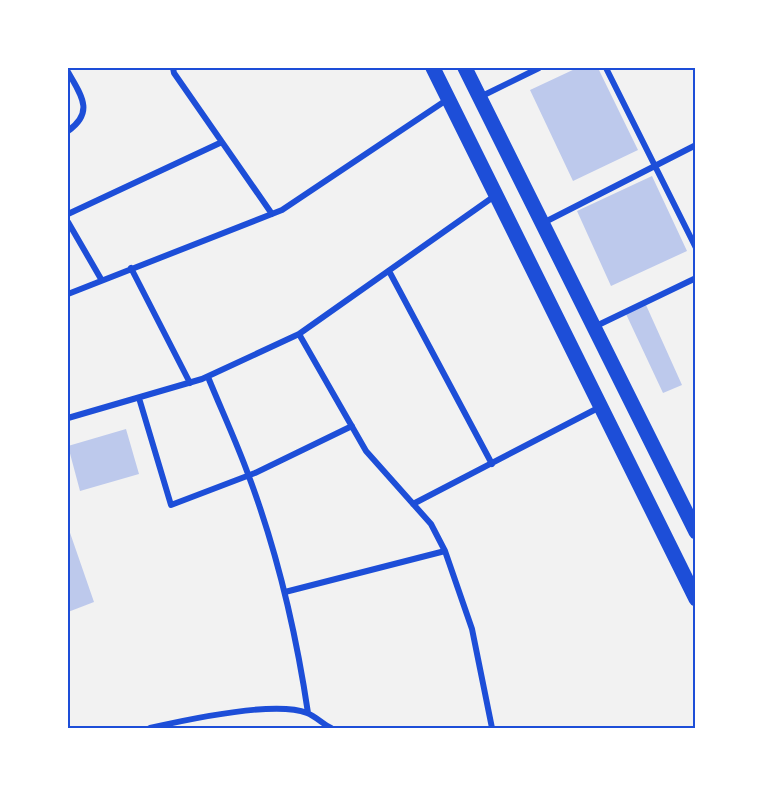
<svg xmlns="http://www.w3.org/2000/svg" width="763" height="796" viewBox="0 0 763 796" font-family="Helvetica,sans-serif">
<rect width="100%" height="100%" fill="#f2f2f2"/>
<path fill="#bdc9ec" d="M 577,68 L 598,68 L 638,150 L 573,181 L 530,90 Z
M 652,176 L 687,251 L 611,286 L 577,211 Z
M 646,305 L 682,385 L 663,393 L 626,314 Z
M 126,429 L 139,474 L 80,491 L 68,446 Z
M 68,527 L 94,602 L 68,612 Z"/>
<g fill="none" stroke-linecap="round" stroke-linejoin="round">
<path stroke="#1d4ed8" stroke-width="6" d="M 173,68 L 174,73 L 272,214
M 606,68 L 696,248
M 68,72 C 81,95 95,112 68,131
M 480,97 L 539,68
M 68,214 L 222,142
M 68,222 L 101,279
M 543,223 L 696,145
M 131,268 L 190,383
M 389,271 L 492,464
M 68,294 L 282,210 L 448,99
M 594,327 L 696,278
M 299,334 L 366,451 L 431,524 L 445,551 L 472,629 L 492,728
M 208,377 C 221,409 236,441 248,474 C 277,551 296,632 308,713
M 139,398 L 171,505 L 255,473 L 352,426
M 68,418 L 202,379 L 299,334 L 496,195
M 413,504 L 600,407
M 285,592 L 445,551
M 150,728 C 185,720 275,700 307,713 C 315,716 323,724 331,728"/>
<path stroke="#1d4ed8" stroke-width="15" d="M 433,68 L 696,599
M 465,68 L 696,532"/>
</g>
<rect width="763" height="796" fill="none" stroke="#ffffff" stroke-width="138"/>
<rect x="69" y="69" width="625" height="658" fill="none" stroke="#1d4ed8" stroke-width="2"/>
</svg>
